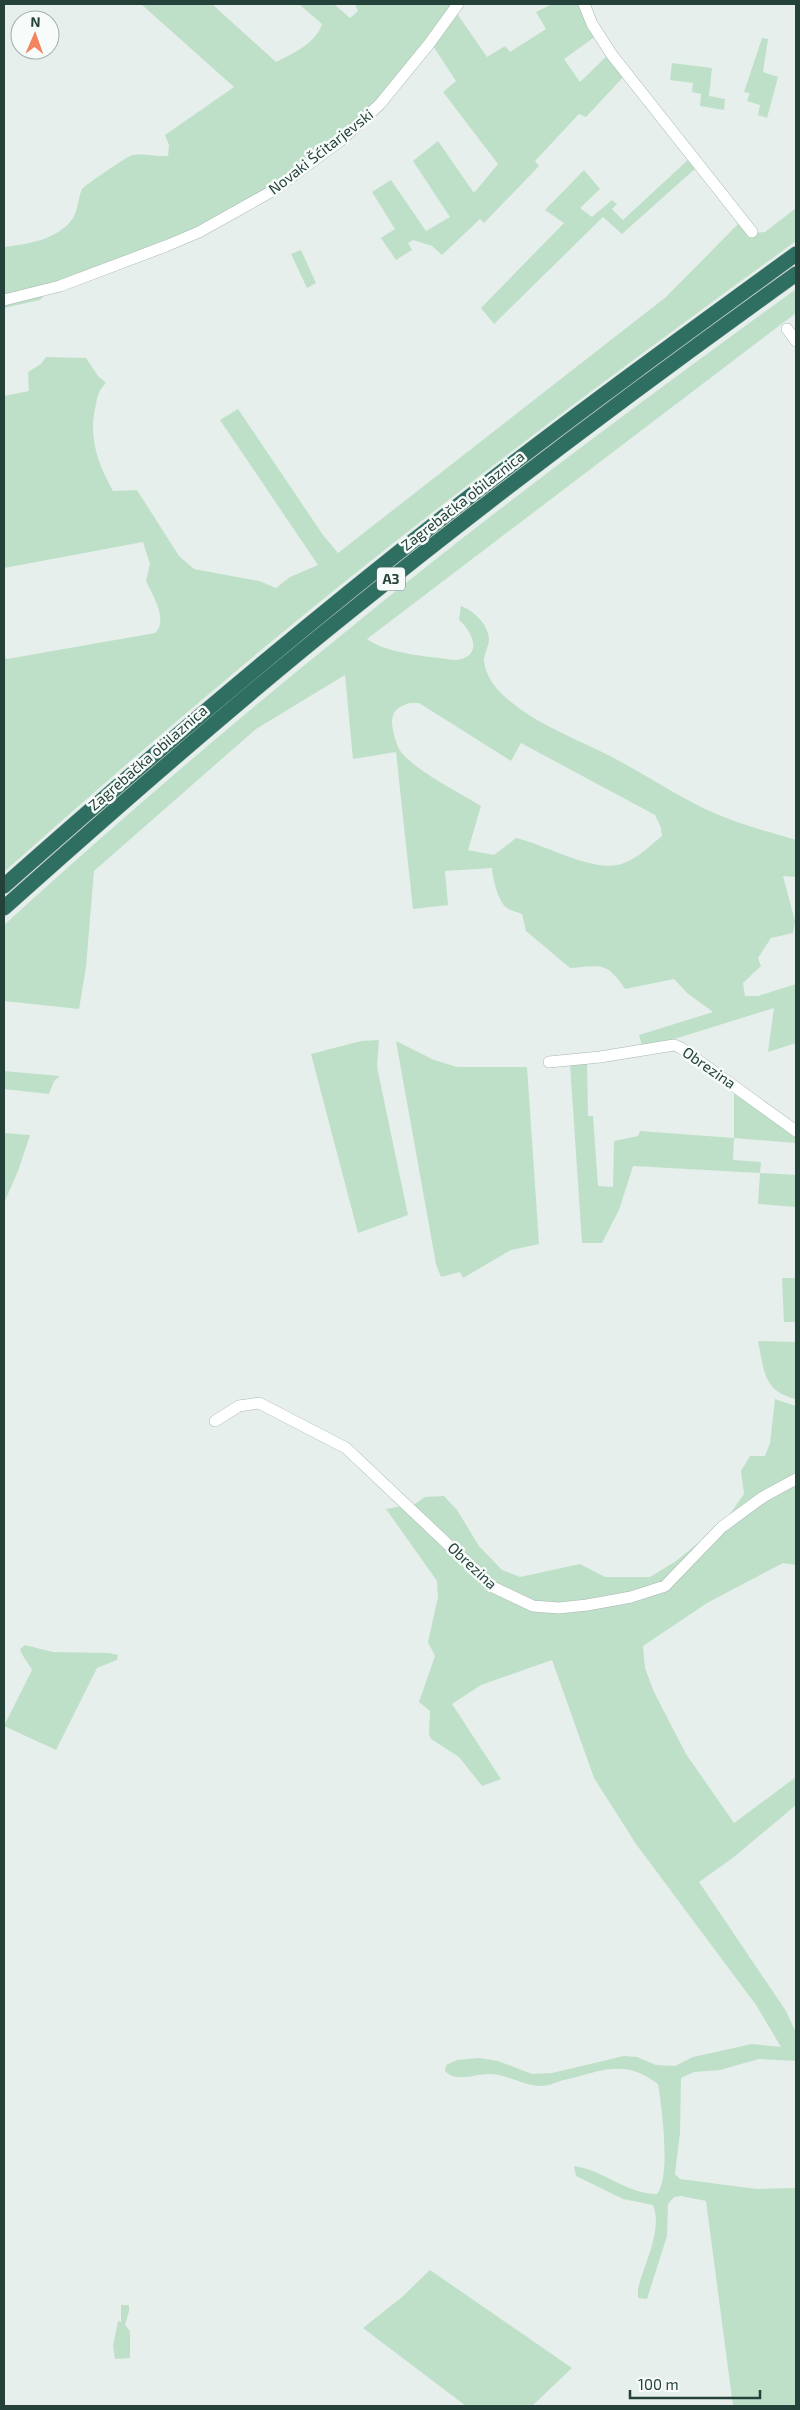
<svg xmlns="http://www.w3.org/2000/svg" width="800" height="2410" viewBox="0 0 800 2410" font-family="'Exo 2',sans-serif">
<rect width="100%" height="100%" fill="#e6efeb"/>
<path fill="#bfe0c8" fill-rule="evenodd" d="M 141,4 L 212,4 L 276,62 C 294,53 316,43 322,24 L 299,4 L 334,4 L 350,18 L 358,11 L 355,4 L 454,4 L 389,89 L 327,147 L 276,185 L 188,233 L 47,292 L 40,300 L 4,308 L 4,247 C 28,244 58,240 73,218 C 78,210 78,198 82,189 C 84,186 125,158 130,156 C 141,152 156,157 168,156 L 169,145 L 165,135 L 234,87 Z
M 552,4 L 581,4 L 596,36 L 564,59 L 580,82 L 609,54 L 625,75 L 586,117 L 579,114 L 535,161 L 539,166 L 484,223 L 480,219 L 442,255 L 432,246 L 413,240 L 408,243 L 412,250 L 396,260 L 381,238 L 395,229 L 372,192 L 391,180 L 426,231 L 450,217 L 413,161 L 438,141 L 474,193 L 498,164 L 443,92 L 456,81 L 433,46 L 456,12 L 487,57 L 505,46 L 510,52 L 546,29 L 536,12 Z
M 762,38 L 768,39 L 763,72 L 778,77 L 767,118 L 758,115 L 760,105 L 747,101 L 750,93 L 744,92 Z
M 672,63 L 712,68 L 709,96 L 725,99 L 724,110 L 700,106 L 701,94 L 692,92 L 693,83 L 670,80 Z
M 690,158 L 697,167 L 622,234 L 603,217 L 494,324 L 481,308 L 564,223 L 545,210 L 584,170 L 600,189 L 580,208 L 592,217 L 612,200 L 617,204 L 612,209 L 623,220 Z
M 796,208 L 796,241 C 674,330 552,419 433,512 C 285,627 143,748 4,872 L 4,657 L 7,659 L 155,633 C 169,620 152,594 146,581 L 150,564 L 143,542 L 4,568 L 4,396 L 29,391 L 28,372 L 41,364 L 46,357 L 86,358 L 98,376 L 106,383 C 99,390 98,394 96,404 C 88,436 97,462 113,491 L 137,490 L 179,556 L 194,569 L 259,581 L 276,588 L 290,577 L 318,565 L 220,420 L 238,409 L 323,535 L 338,553 L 666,297 L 740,222 L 755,233 L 765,232 Z
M 301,250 L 316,283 L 307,288 L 291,254 Z
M 796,289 L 796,313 L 367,639 C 387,654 428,656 453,660 C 483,659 475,634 459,620 L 461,606 C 474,611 488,624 489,639 C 489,646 484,654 484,661 C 485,673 494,687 502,694 C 532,723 573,737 610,756 C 641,772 671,792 703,808 C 732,822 765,831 796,840 L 796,877 L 783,876 L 795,921 L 793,933 L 771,938 L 758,958 L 761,966 L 743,983 L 745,996 L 758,996 L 796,984 L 796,1043 L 768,1052 L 774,1008 L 671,1040 L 642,1046 L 639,1035 L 713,1012 L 687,993 L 674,979 L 625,989 C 606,961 602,966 570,968 L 526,931 L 522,914 C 518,912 511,911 507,908 C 499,904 492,877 492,868 L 445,871 L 448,905 L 413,909 L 396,752 L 353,759 L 345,675 L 256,729 L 94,871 L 86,967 L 79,1009 L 4,1001 L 4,925 C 116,823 231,724 349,629 C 494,510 645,399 796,289 ZM 410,703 L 419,703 L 511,761 L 521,743 L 655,815 L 661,828 L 662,836 C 651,845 638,858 624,863 C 595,875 545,844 516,838 L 494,855 L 468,850 L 481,806 C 462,794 410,768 399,749 C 396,743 393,731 392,724 C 392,710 398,707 410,703 Z
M 379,1040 L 377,1067 L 408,1215 L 358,1233 L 311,1054 L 361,1041 Z
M 396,1041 L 434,1060 L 457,1067 L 527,1067 L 539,1244 L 511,1250 L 463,1278 L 460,1272 L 441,1277 L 436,1264 Z
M 587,1063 L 588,1116 L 593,1116 L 598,1186 L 613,1187 L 614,1141 L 638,1136 L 640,1131 L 734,1138 L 734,1094 L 741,1094 L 796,1135 L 796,1143 L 734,1138 L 733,1160 L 761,1162 L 760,1173 L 796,1175 L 796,1207 L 758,1204 L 760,1173 L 633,1166 L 619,1210 L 602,1243 L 582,1243 L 570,1064 Z
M 4,1071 L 60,1076 L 54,1081 L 49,1094 L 4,1089 Z
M 4,1133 L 30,1135 L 18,1171 L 4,1203 Z
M 782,1278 L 796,1278 L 796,1322 L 784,1322 Z
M 758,1341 L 796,1342 L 795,1399 C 763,1391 764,1370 758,1341 Z
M 775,1399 L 796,1406 L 796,1565 L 783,1563 L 707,1603 L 643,1646 L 645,1668 L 654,1692 L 686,1754 L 734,1823 L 796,1777 L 796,1805 L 734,1857 L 699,1882 L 786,2011 L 796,2033 L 796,2061 L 759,2059 L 720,2070 L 694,2072 L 681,2078 L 680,2133 L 675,2174 L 680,2179 L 757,2189 L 796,2188 L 796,2406 L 733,2406 L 706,2201 L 681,2196 L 674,2197 L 668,2204 L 667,2236 L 647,2299 L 638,2298 L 638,2289 C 644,2264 663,2230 653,2205 L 623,2199 L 576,2176 L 574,2166 C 603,2170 627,2194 657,2194 C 671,2176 662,2108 658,2084 C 624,2058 602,2071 564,2080 C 556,2082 549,2086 541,2086 C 523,2086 507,2074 489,2074 C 474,2074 456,2083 445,2071 L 446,2065 L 457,2060 L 479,2058 L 498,2061 L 532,2074 L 552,2073 L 624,2056 L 637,2057 L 656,2065 L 675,2066 L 693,2057 L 752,2044 L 781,2047 L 756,2005 L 636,1844 L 594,1778 L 552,1660 L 481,1685 L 452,1704 L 501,1779 L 482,1786 L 459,1757 L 431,1739 L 429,1734 L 430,1711 L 419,1702 L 435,1656 L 428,1642 L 438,1597 L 437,1581 L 386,1509 L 415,1504 L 425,1497 L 444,1496 L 457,1510 L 479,1546 L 502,1570 L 520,1577 L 580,1564 L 605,1577 L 650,1577 L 676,1561 L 725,1521 L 744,1494 L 741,1471 L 750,1456 L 765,1456 L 770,1443 Z
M 25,1645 L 53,1652 L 109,1653 L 118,1655 L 117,1660 L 97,1668 L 56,1750 L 4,1726 L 32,1670 C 29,1663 22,1657 20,1649 Z
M 430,2270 L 572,2368 L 532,2406 L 466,2406 L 363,2328 L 402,2297 Z
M 121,2305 L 129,2305 L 129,2311 L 125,2325 L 130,2331 L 130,2358 L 115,2359 L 113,2346 L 118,2321 L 121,2322 Z"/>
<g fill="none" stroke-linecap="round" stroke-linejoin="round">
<defs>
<path id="minor" d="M 584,4 L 592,24 L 612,55 L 752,232
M 4,300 L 60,286 L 166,246 L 199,232 L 274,190 L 340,141 L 380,104 L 429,44 L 458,4
M 787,329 L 796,341
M 549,1062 L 600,1057 L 674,1045 L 681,1048 L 796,1131
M 215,1421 L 239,1406 L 259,1403 L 346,1448 L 493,1587 L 533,1606 L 559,1608 L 587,1605 L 631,1597 L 665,1586 L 722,1527 L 763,1497 L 796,1479"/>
<path id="highway" d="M 4,886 C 155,752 309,621 469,497 C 576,414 686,334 796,254
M 4,908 C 118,806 233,705 353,609 C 497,493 645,382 796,274"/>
</defs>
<use href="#minor" stroke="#a8b8b2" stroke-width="12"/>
<use href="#highway" stroke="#c2cac8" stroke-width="16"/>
<use href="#minor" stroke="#fff" stroke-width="11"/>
<use href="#highway" stroke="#2f6f62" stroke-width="15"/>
</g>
<g text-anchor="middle" stroke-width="5" stroke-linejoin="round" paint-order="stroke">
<rect fill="#f7fbf9" stroke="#637a73" stroke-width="1" x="377" y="567.5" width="28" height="23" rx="4"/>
<g font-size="14" font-weight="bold" fill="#24423a">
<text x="391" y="584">A3</text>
</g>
<g font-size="15" fill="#24423a" stroke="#f7fbf9">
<text transform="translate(321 152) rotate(-38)" y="5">Novaki Šćitarjevski</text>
<text transform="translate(463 501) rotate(-38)" y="5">Zagrebačka obilaznica</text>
<text transform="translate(148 758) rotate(-41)" y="5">Zagrebačka obilaznica</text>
<text transform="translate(709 1068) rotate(35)" y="5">Obrezina</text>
<text transform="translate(472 1566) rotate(43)" y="5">Obrezina</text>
</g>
</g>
<rect width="800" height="2410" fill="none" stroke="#24423a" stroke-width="10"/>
<g transform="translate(35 35) rotate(2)"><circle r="24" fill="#f7fbf9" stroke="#a3b1ad"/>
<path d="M0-4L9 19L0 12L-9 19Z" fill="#f4845f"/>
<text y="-8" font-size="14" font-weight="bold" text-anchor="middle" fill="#24423a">N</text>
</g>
<path d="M630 2390v8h130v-8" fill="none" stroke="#24423a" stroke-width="2.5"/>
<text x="638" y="2390" font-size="15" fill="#24423a" stroke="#f7fbf9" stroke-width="4" paint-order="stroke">100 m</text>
</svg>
